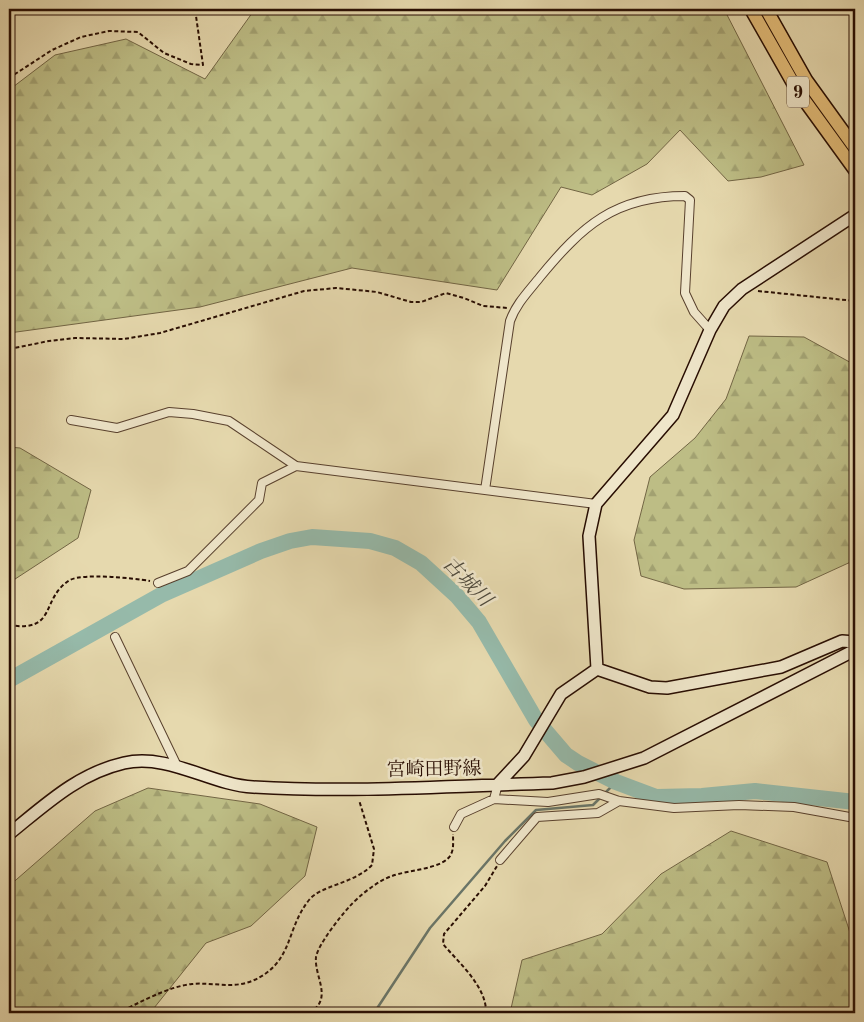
<svg xmlns="http://www.w3.org/2000/svg" width="864" height="1022" viewBox="0 0 864 1022" font-family="'Old Standard TT','Noto Serif JP',serif">
<defs>
<pattern id="forest-firs" width="22" height="20" patternUnits="userSpaceOnUse" patternTransform="scale(1.25)"><rect width="22" height="20" fill="#bdbd85"/><path d="M5 1l3.5 6h-7zM16 11l3.5 6h-7z" fill="#a2a171"/></pattern>
</defs>
<rect width="100%" height="100%" fill="#e6d9ae"/>
<filter id="stains"><feTurbulence type="fractalNoise" baseFrequency=".004" numOctaves="4"/><feColorMatrix values="0 0 0 0 .2 0 0 0 0 .09 0 0 0 0 .02 0 0 0 .5 -.17"/></filter>
<radialGradient id="worn" r=".72"><stop offset=".6" stop-color="#630" stop-opacity="0"/><stop offset="1" stop-color="#630" stop-opacity=".3"/></radialGradient>
<path fill="url(#forest-firs)" stroke="#726544" d="M 255,9 L 724,9 L 804,165 L 761,177 L 728,181 L 680,130 L 647,164 L 592,195 L 561,187 L 497,290 L 352,268 L 200,307 L 9,333 L 9,90 L 55,55 L 126,39 L 205,79 Z
M 749,336 L 804,337 L 855,365 L 855,560 L 796,587 L 684,589 L 641,576 L 634,540 L 650,477 L 695,438 L 726,399 Z
M 9,447 L 20,448 L 91,490 L 78,538 L 9,583 Z
M 148,788 L 260,804 L 317,827 L 305,876 L 251,926 L 206,943 L 150,1013 L 9,1013 L 9,886 L 95,811 Z
M 731,831 L 827,862 L 855,948 L 855,1013 L 510,1013 L 522,960 L 602,934 L 661,874 Z"/>
<g fill="none" stroke-linecap="round" stroke-linejoin="round">
<path stroke="#6a7567" stroke-width="2.5" d="M 605,793 L 616,782
M 374,1013 L 430,928 L 505,841 L 536,810 L 593,805 L 601,797"/>
<path stroke="#96baaa" stroke-width="16" d="M 9,680 L 161,595 L 261,551 L 290,541 L 312,537 L 370,541 L 395,548 L 421,563 L 457,596 L 479,622 L 536,720 L 566,755 L 578,763 L 616,782 L 656,797 L 702,796 L 755,791 L 855,802"/>
<defs>
<path id="street" d="M 71,420 L 117,428 L 169,412 L 193,414 L 229,421 L 296,466 L 596,504
M 485,490 L 510,321 C 516,304 528,292 540,277 C 582,226 615,196 685,196 L 690,200 L 685,293 L 694,312 L 710,330
M 158,583 L 188,571 L 259,500 L 262,483 L 296,466
M 115,637 L 177,766
M 494,799 L 548,802 L 599,794 L 619,801 L 674,808 L 739,805 L 794,807 L 855,818
M 454,827 L 461,814 L 494,799 L 498,784
M 500,860 L 537,817 L 598,813 L 619,801"/>
<path id="secondary" d="M 597,669 L 650,687 L 667,688 L 781,667 L 842,641 L 855,642
M 498,784 L 524,756 L 561,694 L 597,669 L 589,536 L 596,504 L 673,415 L 710,330 L 724,306 L 742,289 L 855,215
M 9,834 C 45,805 77,774 124,763 C 169,753 211,785 253,787 C 352,793 453,786 552,783 L 584,777 L 644,758 L 855,650"/>
<path id="primary" d="M 751,9 L 797,90 L 855,170
M 766,9 L 806,80 L 855,148"/>
</defs>
<use href="#street" stroke="#58402d" stroke-width="10"/>
<use href="#secondary" stroke="#280d02" stroke-width="14"/>
<use href="#primary" stroke="#280d02" stroke-width="15"/>
<path stroke="#280d02" stroke-width="2" stroke-dasharray="4 2.5" stroke-linecap="butt" d="M 9,78 L 52,50 L 81,37 L 109,31 L 138,32 L 164,53 L 191,64 L 203,65 L 195,9
M 758,291 L 855,301
M 9,349 L 49,341 L 75,338 L 124,339 L 160,333 L 304,291 L 336,288 L 377,292 L 411,302 L 421,302 L 446,293 L 464,298 L 483,306 L 508,308
M 9,625 C 58,633 40,598 70,580 C 83,573 133,578 150,581
M 117,1013 C 140,1003 166,987 192,984 C 212,982 232,989 252,981 C 294,963 285,930 309,900 C 321,885 354,884 372,865 L 374,849 L 359,800
M 309,1013 C 334,999 314,977 316,957 C 318,945 339,918 349,907 C 359,896 377,881 392,876 C 407,870 445,869 451,854 C 454,849 453,840 453,834
M 486,1013 C 487,987 459,963 443,944 L 444,934 L 485,886 L 497,866"/>
<use href="#street" stroke="#efe6ca" stroke-width="8"/>
<use href="#secondary" stroke="#efe6ca" stroke-width="11"/>
<use href="#primary" stroke="#e3bc77" stroke-width="12"/>
</g>
<g text-anchor="middle" stroke-width="5" stroke-linejoin="round" paint-order="stroke">
<rect fill="#efe6ca" stroke="#644e3e" stroke-width="1" x="787" y="76.5" width="22" height="31" rx="4"/>
<g font-size="18" font-weight="bold" fill="#280d02">
<text x="798" y="98">9</text>
</g>
<g font-size="19" fill="#280d02" stroke="#efe6ca">
<text transform="translate(434 768) rotate(-1)" y="7">宮崎田野線</text>
</g>
<g font-size="20" font-style="italic" fill="#4e4a3d" stroke="#efe6ca">
<text transform="translate(468 581) rotate(46)" y="7">古城川</text>
</g>
</g>
<rect width="864" height="1022" fill="none" stroke="#e6d9ae" stroke-width="30"/>
<rect x="10" y="10" width="844" height="1002" fill="none" stroke="#280d02" stroke-width="2.5"/>
<rect x="15" y="15" width="834" height="992" fill="none" stroke="#280d02"/>
<rect width="100%" height="100%" filter="url(#stains)"/>
<rect width="100%" height="100%" fill="url(#worn)"/>
</svg>
